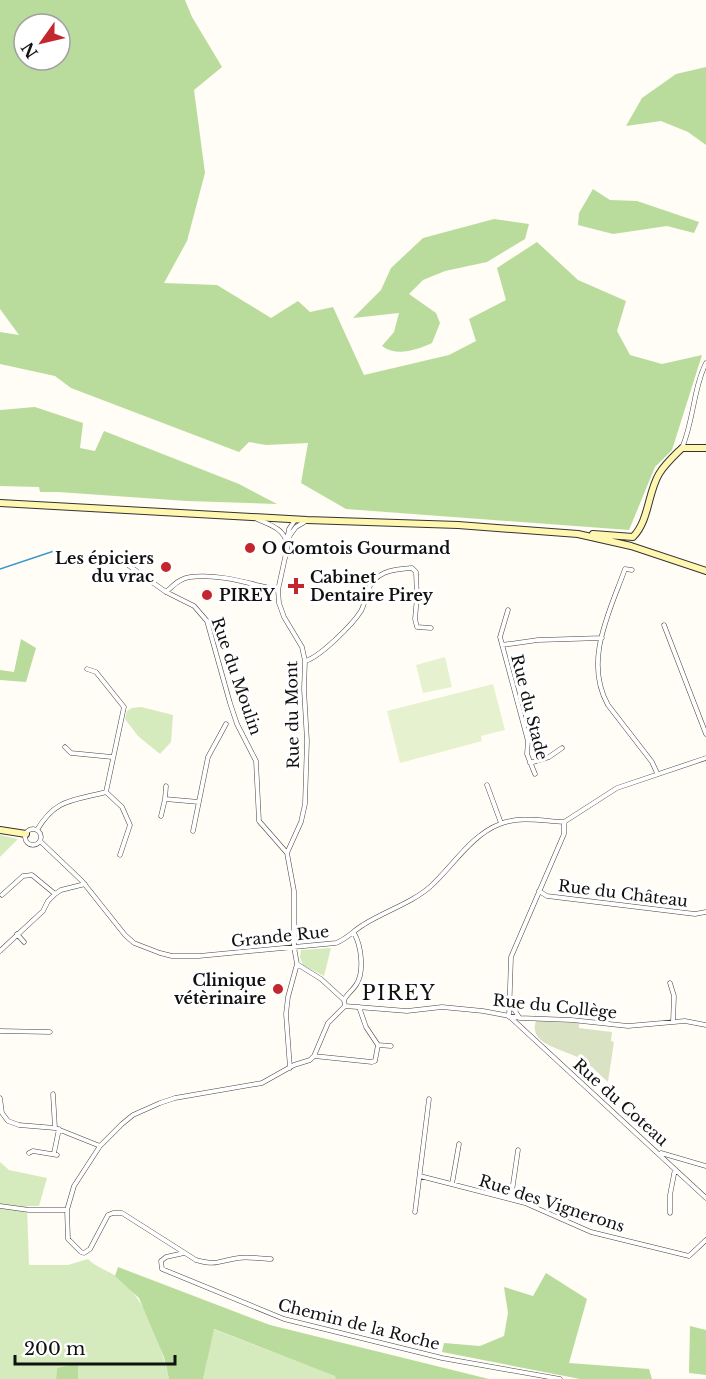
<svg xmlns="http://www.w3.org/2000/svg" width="706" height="1379" viewBox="0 0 706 1379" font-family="'Libre Baskerville',serif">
<rect width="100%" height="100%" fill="#fffdf5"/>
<path fill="#d5ebbd" d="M 141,707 L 173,715 L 171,742 L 160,754 L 138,736 L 125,719 L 127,711 L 132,708 Z
M 0,835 L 18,839 L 0,857 Z
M 331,948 L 324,976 L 303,965 L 300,957 L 301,950 Z
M 0,1162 L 9,1170 L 47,1178 L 39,1206 L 27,1206 L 29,1265 L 68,1265 L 88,1259 C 96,1267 106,1270 116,1276 C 146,1297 161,1344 169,1379 L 78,1379 L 78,1363 L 57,1368 L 56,1379 L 0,1379 Z
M 213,1329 L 336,1376 L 336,1379 L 203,1379 Z"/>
<path fill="#b9dc9c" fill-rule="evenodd" d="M 0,0 L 185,0 L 192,17 L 222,67 L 194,90 L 205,173 L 187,241 L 164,283 L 217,285 L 271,318 L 298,301 L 310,312 L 333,307 L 364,375 L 449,355 L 476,341 L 469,319 L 506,300 L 497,268 L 537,242 L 578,280 L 626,301 L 617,331 L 630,355 L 662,364 L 702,355 L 672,450 L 655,467 L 629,530 L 346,509 L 301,483 L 308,443 L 266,445 L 249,442 L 239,452 L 71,388 L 55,376 L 0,364 L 0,332 L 19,335 L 0,309 ZM 24,24 L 60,24 L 60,60 L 24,60 Z
M 706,67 L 706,145 L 688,132 L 661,121 L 626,126 L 642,98 L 676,74 Z
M 593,189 L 610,200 L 637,201 L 699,222 L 694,233 L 667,226 L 613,234 L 578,225 L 579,213 Z
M 494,219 L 529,224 L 525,239 L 487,262 L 445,271 L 423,280 L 409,294 L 436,313 L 440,323 L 432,343 C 416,350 397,357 382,346 L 394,332 L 399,313 L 353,318 L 381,290 L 391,268 L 423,238 Z
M 35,407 L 83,423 L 80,448 L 95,451 L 104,431 L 239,484 L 277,504 L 187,501 L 58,492 L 40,492 L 39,487 L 0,486 L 0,410 Z
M 21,639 L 36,648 L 26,682 L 0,680 L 0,670 L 14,672 Z
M 118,1267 L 270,1325 L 489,1379 L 336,1379 L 335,1376 L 214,1329 L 203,1379 L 169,1379 L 164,1357 L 139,1298 L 115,1276 Z
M 546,1273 L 587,1299 L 569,1363 L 649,1369 L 652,1379 L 580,1379 L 442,1352 L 444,1343 L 480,1346 L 504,1336 L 508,1313 L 504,1287 L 533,1296 Z
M 690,1326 L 706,1330 L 706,1375 L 689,1373 Z
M 78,1363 L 78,1379 L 56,1379 L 57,1368 Z"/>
<path fill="#d9e3c4" d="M 536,1021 L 579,1023 L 579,1028 L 612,1032 L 611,1041 L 614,1042 L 608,1082 C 600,1075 592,1066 583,1060 C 569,1050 527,1046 536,1021 Z"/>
<path fill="#e6f2cf" d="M 445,657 L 452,687 L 423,693 L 416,665 Z
M 493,684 L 505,730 L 481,736 L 482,741 L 400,763 L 387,711 Z"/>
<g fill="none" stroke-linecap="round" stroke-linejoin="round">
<path stroke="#3f96cf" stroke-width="1.5" d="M 0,569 L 60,549"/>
<defs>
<path id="street" d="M 682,448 C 694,420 693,389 706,363
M 257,519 C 270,525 283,528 287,543
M 287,540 L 289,529 L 295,520
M 114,555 L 166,592 L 194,606 L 207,621 L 230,703 L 237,724 L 256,761 L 259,821 L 287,853 L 294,891 L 294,947 L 297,964 L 321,979 L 344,1000 L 345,1006 L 407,1011 L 442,1007 L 483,1011 L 520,1018 L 572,1020 L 628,1026 L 685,1021 L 706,1025
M 632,570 L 625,569 C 610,611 583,661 608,705 L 652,762 L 657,773
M 166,592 C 173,586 180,578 190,577 C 218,573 251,584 278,590
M 508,610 L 500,637 L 528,741 L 527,754 L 535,774
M 664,625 L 706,734
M 502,645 L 538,640 L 602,638
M 305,661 C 319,658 353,624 361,611 C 364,606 365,599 367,593 C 373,572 392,569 412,568 L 416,572 L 417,597 L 415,619 L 417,627 L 431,628
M 65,747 L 71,753 L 112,757
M 530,763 L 549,757 L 562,748
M 487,785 L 501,823
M 106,792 L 122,807 L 130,825 L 120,855
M 165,799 L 166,786
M 161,816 L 165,799 L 199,802
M 564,822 L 617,788 L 706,758
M25 837a8 8 0 1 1 16 0a8 8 0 1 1-16 0Z
M 37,830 C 56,798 73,801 106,792 L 124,707 L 96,672 L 87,669
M 193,831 L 208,757 L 226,724
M 40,841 L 82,881 L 125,935 L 134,943 L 160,953 L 172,956 L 199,956 L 336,943 C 347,939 353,931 363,925 C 385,911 412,903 431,886 C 453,866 471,835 500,824 C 520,816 543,821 564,822
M 287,853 L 301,822 L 305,804 L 307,741 L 304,689 L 305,661 L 302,647 L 284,617 L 279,603 L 278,590 L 290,535 L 296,527 L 306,521
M 539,891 L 547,896 L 695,914 L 706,912
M 2,895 L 23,876 L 32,875 L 55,894
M 17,934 L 24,942
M 0,951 L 43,911 L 48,901 L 55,894 L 61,890 L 85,884
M 670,983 L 674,996 L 673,1022
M 344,1000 C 347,994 352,991 356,985 C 365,972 361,945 354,933
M 510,1003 L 519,1017
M 359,1007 L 366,1027 L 378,1045
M 509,1017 L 511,957 L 564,834 L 564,822
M 510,1017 L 706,1198
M 0,1031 L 50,1032
M 378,1045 L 391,1046
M 314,1056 L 372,1062 L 375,1061 L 378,1045
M 290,1068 L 286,1014 L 288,997 L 297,964
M 53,1094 L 55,1128
M 0,1098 L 2,1113 L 8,1121 L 19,1125 L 55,1128 L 100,1146
M 29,1153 L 33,1151 L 57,1155
M 54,1153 L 59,1129
M 661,1153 L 706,1166
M 420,1176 L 525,1203 L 591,1232 L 689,1256 L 706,1240
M 452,1184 L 459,1144
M 511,1198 L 518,1150
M 0,1206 L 29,1210 L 67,1210
M 415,1212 L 429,1099
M 670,1213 L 670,1195 L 675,1169
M 184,1253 L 166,1257 L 161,1261 L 162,1269 L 284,1319 L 442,1358 L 560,1379
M 271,1259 C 261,1259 248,1256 238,1258 C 218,1261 217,1266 196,1260 L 122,1213 L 113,1213 L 108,1215 L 90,1249 L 84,1253 L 81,1252 L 68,1239 L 67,1210 L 74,1186 L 100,1146 L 122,1124 L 133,1115 L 160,1103 L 175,1098 L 262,1083 L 294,1065 L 310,1060 L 314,1056 L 328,1023 L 345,1006"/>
<path id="secondary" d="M 0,503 L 307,520 L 458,525 L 578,534 L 631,546 L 706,571
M 593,534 L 633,537 C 649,521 648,492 659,474 C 665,464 674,456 682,448 L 706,448
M 0,830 L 26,834"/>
</defs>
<use href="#street" stroke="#444" stroke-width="5"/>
<use href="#secondary" stroke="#333" stroke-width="8"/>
<use href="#street" stroke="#fff" stroke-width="4"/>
<use href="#secondary" stroke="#fff6b0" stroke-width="6"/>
</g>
<g fill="#c4262e" stroke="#fff" stroke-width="2">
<circle cx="250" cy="548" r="6"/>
<circle cx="166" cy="567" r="6"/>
<path d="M293 577h6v6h6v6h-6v6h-6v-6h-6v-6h6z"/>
<circle cx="207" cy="595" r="6"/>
<circle cx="278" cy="989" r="6"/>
</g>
<g text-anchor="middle" stroke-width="6" stroke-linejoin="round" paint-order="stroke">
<g font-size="16" font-weight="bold" fill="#111" stroke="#fff" text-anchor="start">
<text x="262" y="554">O Comtois Gourmand</text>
<text x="154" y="564" text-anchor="end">Les épiciers<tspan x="154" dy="18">du vrac</tspan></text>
<text x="310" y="583">Cabinet<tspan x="310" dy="18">Dentaire Pirey</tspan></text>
<text x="219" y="601">PIREY</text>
<text x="266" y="986" text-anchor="end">Clinique<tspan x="266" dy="18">vétèrinaire</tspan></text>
</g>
<g font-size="16" fill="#111" stroke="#fff">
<text transform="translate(237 676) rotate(71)" y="6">Rue du Moulin</text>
<text transform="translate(530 707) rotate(76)" y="6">Rue du Stade</text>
<text transform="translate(292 715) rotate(-91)" y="6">Rue du Mont</text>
<text transform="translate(623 893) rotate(7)" y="6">Rue du Château</text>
<text transform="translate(280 936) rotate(-6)" y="6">Grande Rue</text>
<text transform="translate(555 1006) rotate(6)" y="6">Rue du Collège</text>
<text transform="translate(621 1102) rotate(42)" y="6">Rue du Coteau</text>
<text transform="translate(552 1203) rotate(18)" y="6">Rue des Vignerons</text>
<text transform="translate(359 1324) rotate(14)" y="6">Chemin de la Roche</text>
</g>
<g font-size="20" letter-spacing="1.5" fill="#111" stroke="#fff">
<text x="399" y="1000">PIREY</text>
</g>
</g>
<g transform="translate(42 42) rotate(236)"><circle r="28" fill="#ffffff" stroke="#a0a0a0" stroke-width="1.5"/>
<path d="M0-4.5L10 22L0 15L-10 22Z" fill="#c4262e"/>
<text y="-9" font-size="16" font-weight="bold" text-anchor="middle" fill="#111111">N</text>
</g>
<path d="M15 1355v9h160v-9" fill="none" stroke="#111111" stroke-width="3"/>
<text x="24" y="1355" font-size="18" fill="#111111" stroke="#ffffff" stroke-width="4.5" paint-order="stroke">200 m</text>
</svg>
